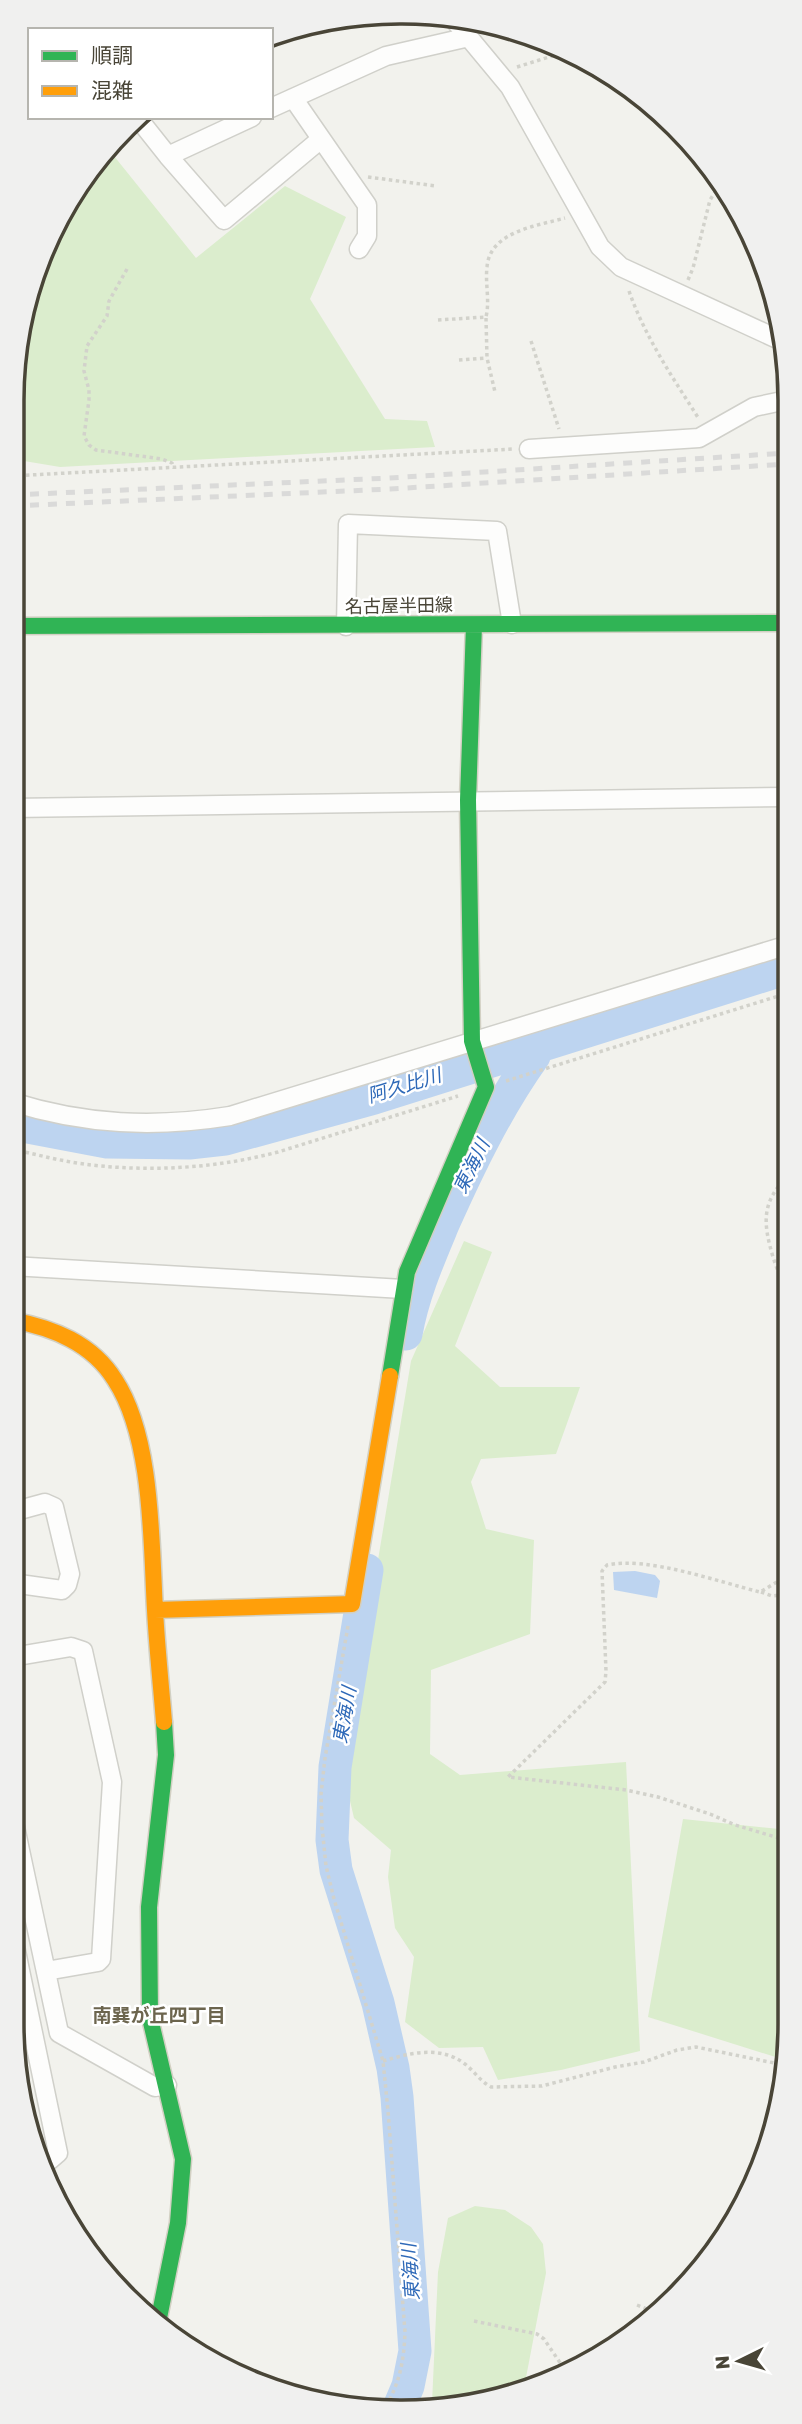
<svg xmlns="http://www.w3.org/2000/svg" width="802" height="2424" viewBox="0 0 802 2424" font-family="Rubik,'Noto Sans JP',sans-serif">
<rect width="100%" height="100%" fill="#f2f2ed"/>
<path fill="#dbedcd" d="M 102,156 L 114,156 L 196,258 L 285,186 L 346,217 L 310,299 L 385,419 L 427,421 L 435,447 L 60,467 L 12,459 L 12,401 L 25,301 L 92,165 Z
M 464,1241 L 492,1252 L 455,1346 L 500,1387 L 580,1387 L 556,1454 L 481,1459 L 471,1482 L 486,1529 L 534,1540 L 530,1634 L 431,1670 L 430,1754 L 460,1775 L 626,1762 L 640,2051 L 561,2070 L 498,2080 L 483,2047 L 439,2048 L 405,2022 L 414,1957 L 395,1928 L 388,1877 L 391,1850 L 354,1818 L 343,1771 L 411,1361 Z
M 683,1819 L 789,1830 L 790,2023 L 785,2060 L 648,2017 Z
M 475,2206 L 505,2210 L 531,2227 L 543,2244 L 546,2273 L 524,2388 L 501,2399 L 432,2403 L 438,2272 L 448,2218 Z"/>
<path fill="#bdd4f0" d="M 635,1571 L 655,1575 L 660,1581 L 657,1598 L 614,1590 L 613,1572 Z"/>
<g fill="none" stroke-linecap="round" stroke-linejoin="round">
<path stroke="#bdd4f0" stroke-width="33" d="M 12,1124 L 107,1142 L 189,1143 L 225,1139 L 374,1098 L 788,968
M 406,1334 C 413,1294 429,1258 444,1222 C 470,1164 497,1108 534,1056 L 537,1048
M 367,1570 L 335,1767 L 332,1840 L 336,1870 L 378,2003 L 393,2068 L 397,2097 L 415,2351 L 408,2386 L 400,2405"/>
<defs>
<path id="street" d="M 456,22 L 510,87 L 600,247 L 621,267 L 784,342
M 293,98 L 367,205 L 367,236 L 359,249
M 271,108 L 386,56 L 469,37
M 141,122 L 168,156 L 252,117
M 168,156 L 224,220 L 321,139
M 529,449 L 699,438 L 754,407 L 787,400
M 346,626 L 348,524 L 497,531 L 512,624
M 12,808 L 787,797
M 12,1102 C 85,1125 155,1128 230,1116 L 788,945
M 12,1266 L 403,1289
M 12,1512 L 45,1503 L 54,1507 L 70,1574 L 67,1585 L 62,1590 L 12,1583
M 12,1657 L 71,1647 L 83,1651 L 112,1782 L 101,1959 L 98,1962 L 46,1971
M 12,1813 L 59,2033 L 155,2087 L 167,2085
M 12,1932 L 58,2153 L 44,2165 L 40,2165"/>
<path id="fast" d="M 12,626 L 787,623
M 390,1376 L 407,1272 L 486,1087 L 472,1041 L 468,800 L 474,625
M 159,2318 L 178,2223 L 183,2159 L 150,2018 L 149,1907 L 166,1755 L 164,1722"/>
<path id="slow" d="M 12,1320 C 53,1328 92,1343 115,1380 C 153,1438 151,1542 155,1610 C 157,1648 161,1685 164,1722
M 155,1610 L 352,1604 L 390,1376"/>
</defs>
<use href="#street" stroke="#d0d0ca" stroke-width="21"/>
<use href="#fast" stroke="#d2d0c3" stroke-width="19"/>
<use href="#slow" stroke="#d2d0c3" stroke-width="19"/>
<path stroke="#d2d2cb" stroke-width="3.5" stroke-dasharray="3.5 3.5" stroke-linecap="butt" d="M 517,67 L 565,52
M 368,177 L 436,186
M 127,269 L 109,301 L 107,316 L 87,346 L 84,371 L 89,390 L 89,400 L 84,436 L 89,445 L 96,450 L 162,459 L 172,463 L 174,468
M 688,280 L 693,268 L 710,200 L 715,192
M 629,291 C 645,337 673,378 699,419
M 486,318 L 487,358 L 495,392
M 438,320 L 486,317 C 490,300 485,284 487,267 C 490,231 537,226 565,218
M 531,341 L 559,429
M 459,360 L 487,358
M 12,476 L 513,449
M 12,683 L 16,680 L 15,649
M 506,1081 L 788,993
M 12,1149 C 38,1155 65,1162 91,1165 C 154,1172 217,1168 278,1152 L 458,1096
M 788,1176 C 761,1202 763,1223 773,1257 C 777,1269 781,1281 788,1292
M 789,1575 L 760,1592 C 719,1582 647,1556 607,1565 L 602,1571 L 606,1671 L 605,1682 L 508,1777 L 626,1790 L 658,1797 L 710,1814 L 735,1825 L 789,1841
M 761,1592 L 772,1596 L 789,1594
M 348,1626 L 325,1758 L 321,1794 L 322,1827 L 326,1866 L 334,1899 L 383,2061 L 388,2111 L 405,2332 C 404,2360 400,2382 386,2406
M 383,2061 C 410,2053 440,2045 465,2064 C 474,2071 480,2081 491,2087 L 542,2086 L 615,2067 L 644,2062 L 677,2050 L 696,2047 L 784,2065
M 637,2305 L 652,2311
M 474,2321 L 537,2334 L 544,2339 L 565,2370
M 327,2401 L 388,2402"/>
<use href="#street" stroke="#fdfdfc" stroke-width="18"/>
<use href="#fast" stroke="#30b455" stroke-width="16"/>
<use href="#slow" stroke="#ff9f0a" stroke-width="16"/>
<path stroke="#dadad9" stroke-width="5" stroke-dasharray="9 9" stroke-linecap="butt" d="M 12,495 L 389,478 L 787,453
M 12,506 L 390,489 L 787,464"/>
</g>
<g text-anchor="middle" stroke-width="5" stroke-linejoin="round" paint-order="stroke">
<g font-size="18" fill="#494537" stroke="#fff">
<text transform="translate(399 606) rotate(-1)" y="6">名古屋半田線</text>
</g>
<g font-size="19" font-style="italic" fill="#2e69b8" stroke="#fff">
<text transform="translate(404 1085) rotate(-17)" y="7">阿久比川</text>
<text transform="translate(471 1166) rotate(-64)" y="7">東海川</text>
<text transform="translate(344 1715) rotate(-80)" y="7">東海川</text>
<text transform="translate(410 2272) rotate(-94)" y="7">東海川</text>
</g>
<g font-size="19" font-weight="bold" fill="#6c654e" stroke="#fff">
<text x="159" y="2022">南巽が丘四丁目</text>
</g>
</g>
<path d="M0 0H802V2424H0ZM400 24H402A376 376 0 0 1 778 400V2024A376 376 0 0 1 402 2400H400A376 376 0 0 1 24 2024V400A376 376 0 0 1 400 24Z" fill="#f0f0ef" fill-rule="evenodd"/>
<path fill="none" stroke="#494537" stroke-width="3.5" d="M400 24H402A376 376 0 0 1 778 400V2024A376 376 0 0 1 402 2400H400A376 376 0 0 1 24 2024V400A376 376 0 0 1 400 24Z"/>
<rect x="28" y="28" width="245" height="91" fill="#ffffff" stroke="#b6b5af" stroke-width="2"/>
<rect x="42" y="51" width="35" height="10" fill="#30b455" stroke="#b6b5af" stroke-width="2"/>
<text x="91" y="63" font-size="21" fill="#494537">順調</text>
<rect x="42" y="86" width="35" height="10" fill="#ff9f0a" stroke="#b6b5af" stroke-width="2"/>
<text x="91" y="98" font-size="21" fill="#494537">混雑</text>
<g transform="translate(739 2361) rotate(265)" stroke="#ffffff" stroke-width="5" paint-order="stroke">
<path d="M0-5L12 26L0 18L-12 26Z" fill="#494537"/>
<text y="-10" font-size="19" font-weight="bold" text-anchor="middle" fill="#494537">N</text>
</g>
</svg>
